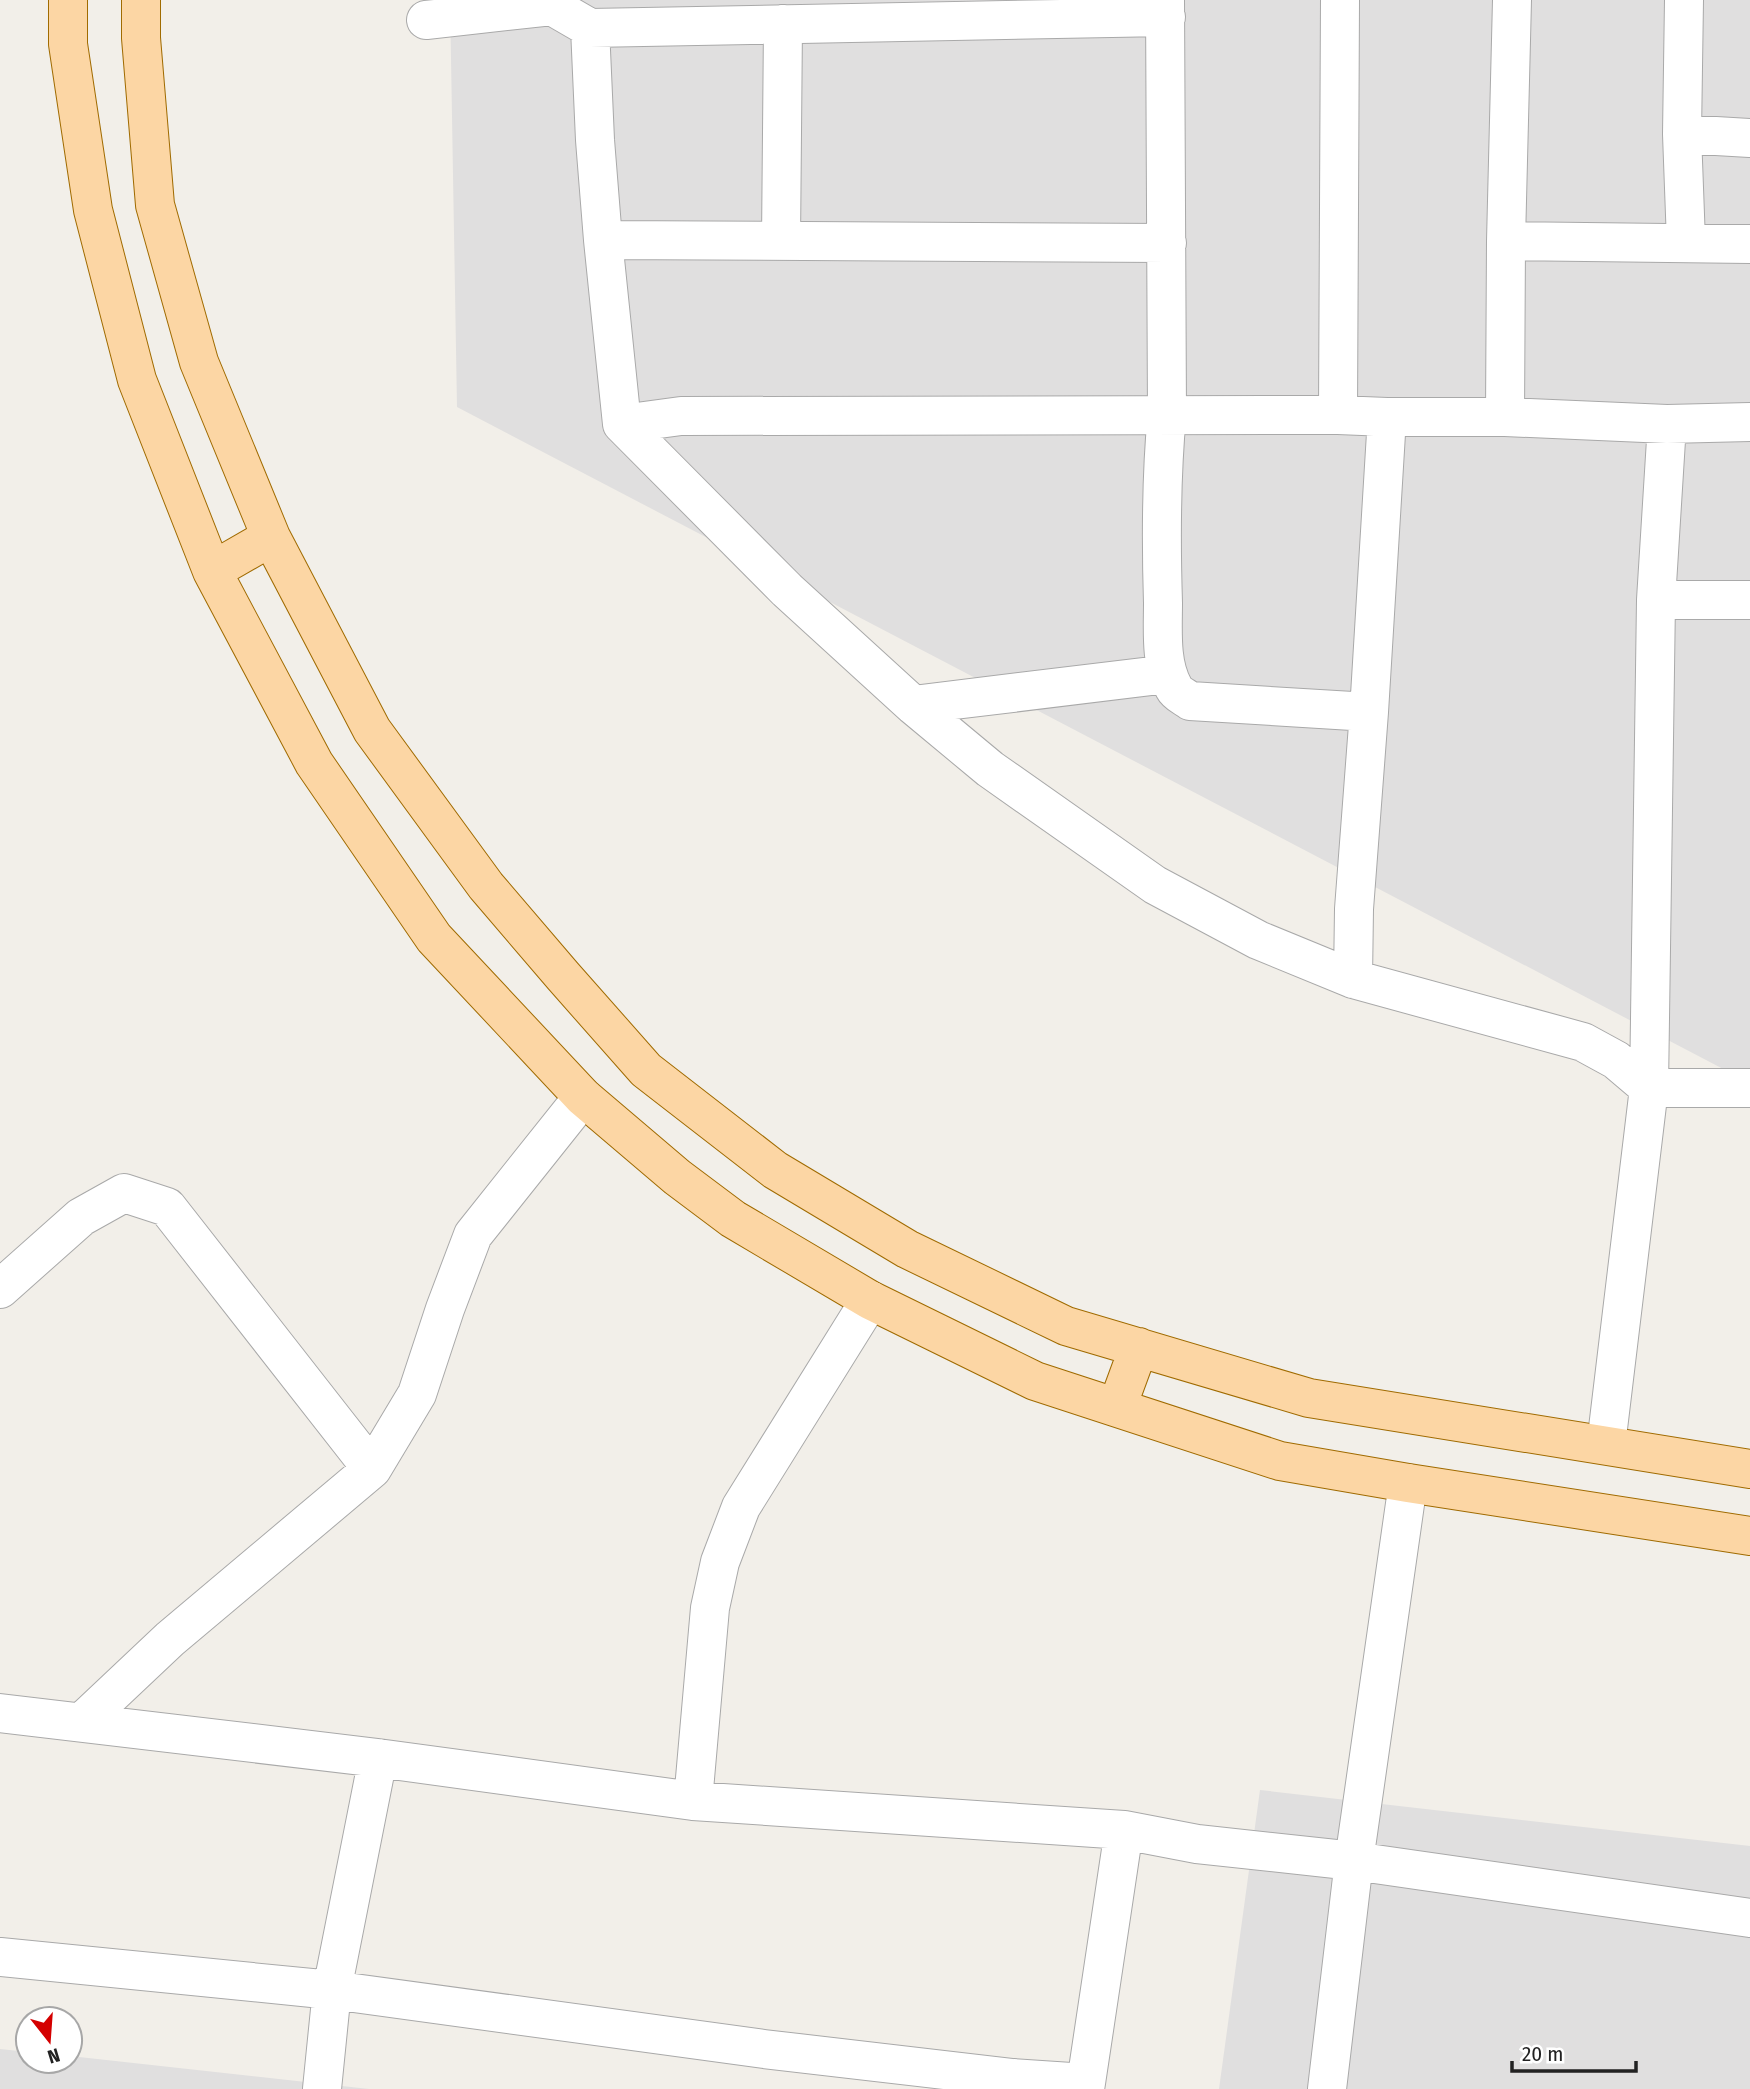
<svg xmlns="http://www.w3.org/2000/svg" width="1750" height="2089" viewBox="0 0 1750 2089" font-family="'Fira Sans Condensed',sans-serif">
<rect width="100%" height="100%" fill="#f2efe9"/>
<path fill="#e0dfdf" d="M 450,0 L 1750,0 L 1750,1083 L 457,407 Z
M 1260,1790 L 1750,1846 L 1750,2089 L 1219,2089 Z
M 0,2049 L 28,2052 L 28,2061 L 70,2061 L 70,2056 L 369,2089 L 0,2089 Z"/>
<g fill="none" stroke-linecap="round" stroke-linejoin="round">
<defs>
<path id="minor" d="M 1165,0 L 1167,414 C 1161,477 1161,540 1163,603 C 1163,630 1160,664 1174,688 C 1177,694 1185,697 1190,701 L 1369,712
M 1684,0 L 1682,134 L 1686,242
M 426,20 L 552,6 L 590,28 L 1166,17
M 590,28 L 595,140 L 603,240 L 622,424 L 787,590 L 913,705 L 990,769 L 1155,885 L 1258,940 L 1353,979 L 1583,1042 L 1616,1060 L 1649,1088 L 1750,1088
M 1682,134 L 1750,138
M 603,240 L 1167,243
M 781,241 L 783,24
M 1506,241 L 1750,244
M 1338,415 L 1340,0
M 1505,417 L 1506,241 L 1512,0
M 622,424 L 681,416 L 1338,415 L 1387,417 L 1505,417 L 1667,424 L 1750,422
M 1656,600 L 1750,600
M 913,705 L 1168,674
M 1353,979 L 1354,909 L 1369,712 L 1387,417
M 0,1289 L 81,1217 L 124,1193 L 167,1207 L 372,1469
M 1606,1445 L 1649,1088 L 1656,600 L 1667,424
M 0,1713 L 378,1758 L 693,1801 L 1124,1830 L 1197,1844 L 1354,1861 L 1750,1918
M 82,1722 L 170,1639 L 372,1469 L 417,1394 L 445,1309 L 473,1235 L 583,1097
M 378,1758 L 332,1990 L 764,2049 L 1013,2078 L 1086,2083 L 1085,2089
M 693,1801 L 710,1608 L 720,1562 L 741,1507 L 870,1300
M 0,1957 L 332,1990 L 322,2089
M 1086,2083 L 1124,1830
M 1327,2089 L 1354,1861 L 1408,1483"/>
<path id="major" d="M 68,0 L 68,44 L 93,210 L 137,380 L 212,571 L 314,763 L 434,938 L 583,1097 L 677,1177 L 733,1219 L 870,1300 L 1035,1381 L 1280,1461 L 1408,1483 L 1750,1536
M 141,0 L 141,38 L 155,205 L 199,362 L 271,537 L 372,730 L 486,886 L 563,976 L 646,1070 L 775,1170 L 907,1249 L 1066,1326 L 1309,1398 L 1750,1469
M 212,571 L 271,537
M 1117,1407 L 1139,1347"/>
</defs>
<use href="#minor" stroke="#a9a9a9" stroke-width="40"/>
<use href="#major" stroke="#a06b00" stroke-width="40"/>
<use href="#minor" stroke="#fff" stroke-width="38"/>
<use href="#major" stroke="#fcd6a4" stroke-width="38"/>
</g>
<g transform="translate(49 2040) rotate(163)"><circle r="33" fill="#ffffff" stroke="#a7a7a7" stroke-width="2"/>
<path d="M0-5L12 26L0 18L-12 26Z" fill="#d40000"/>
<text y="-10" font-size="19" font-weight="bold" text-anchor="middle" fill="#222222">N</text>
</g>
<path d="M1512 2061v10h124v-10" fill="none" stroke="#222222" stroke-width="3.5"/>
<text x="1522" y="2061" font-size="21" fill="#222222" stroke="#ffffff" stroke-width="5" paint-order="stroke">20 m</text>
</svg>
